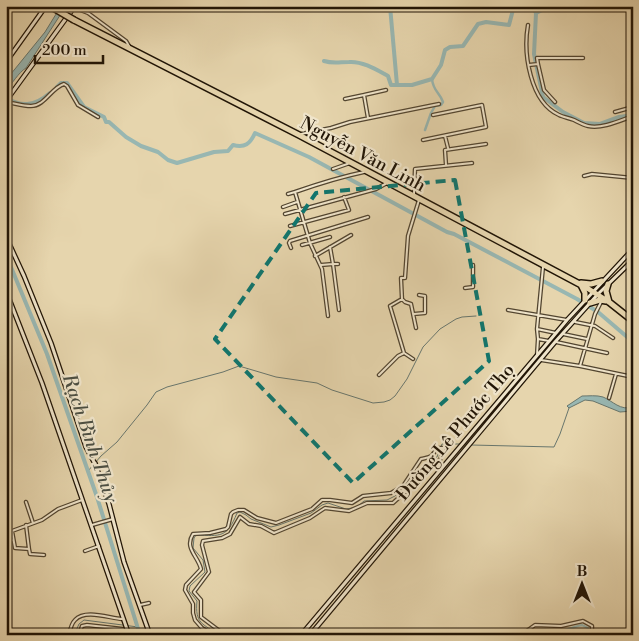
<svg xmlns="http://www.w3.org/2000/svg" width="639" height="641" viewBox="0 0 639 641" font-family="'Libre Bodoni',serif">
<rect width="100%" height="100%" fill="#e6d5ad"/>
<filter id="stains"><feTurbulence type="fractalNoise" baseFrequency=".004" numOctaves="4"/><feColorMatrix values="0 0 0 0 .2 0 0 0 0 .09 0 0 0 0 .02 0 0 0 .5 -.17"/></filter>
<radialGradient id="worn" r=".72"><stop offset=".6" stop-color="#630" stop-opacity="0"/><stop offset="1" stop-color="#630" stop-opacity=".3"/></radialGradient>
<path fill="#98b7b2" stroke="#68766d" d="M 61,6 L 66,6 L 26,68 C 18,73 13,83 6,90 L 6,80 L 45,32 Z
M 582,396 C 588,396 597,395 603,397 C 613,401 620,411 633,407 L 633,411 L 620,412 L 593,401 L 585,400 L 569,408 L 567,406 Z"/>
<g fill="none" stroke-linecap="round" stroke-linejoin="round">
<path stroke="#68766d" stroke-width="1" d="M 471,445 L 554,447 L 560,434 L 569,408
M 88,471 L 101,456 L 117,442 L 147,405 L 156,392 L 167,387 L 223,372 L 239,366 L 276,377 L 317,383 L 332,390 L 373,403 L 384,402 L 390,400 L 395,396 L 407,379 L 423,347 L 440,329 L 456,319 L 462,317 L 476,316
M 358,506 L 364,501 L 387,500 L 395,496 L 405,488 L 422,467 L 437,457 L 442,444 L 467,444
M 74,635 L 79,624 L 84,620 L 138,627
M 219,635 C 202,623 195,624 197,601 L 189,591 L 190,586 L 205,572 L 203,560 L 193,548 L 194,538 L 196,535 C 221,536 227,538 237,513 L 240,512 L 246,515 L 251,519 L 271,527 L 279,525 L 311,513 L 322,505 L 328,503 L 346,509 L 352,508"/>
<path stroke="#98b7b2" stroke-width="2.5" d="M 425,130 L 431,113 L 435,106 L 441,105 L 443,102 C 440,93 433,91 432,79
M 528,635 C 540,626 552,632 565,630 C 571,629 576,626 582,625 L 588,628 L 586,635"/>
<path stroke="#98b7b2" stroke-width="4" d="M 390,6 L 397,85 L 412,85 L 432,79 L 441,65 L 445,50 L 450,47 L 463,46 L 478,24 L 486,22 L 509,25 L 514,6
M 532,6 L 536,13
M 551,6 L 536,13 L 534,54 L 543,97 L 563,112 L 584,123 L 600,124 L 619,117 L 633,115
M 324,61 C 333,64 340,62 349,62 C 363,61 377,70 388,76 L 391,85 L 397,85
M 57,87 L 61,83 L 67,83 L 84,107 L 104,117 L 106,122 L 109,122 L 126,137 L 141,146 L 158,152 L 168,160 L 177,163 L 214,152 L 228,151 L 233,145 C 245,148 250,144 255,133 L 309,157 L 447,232 L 454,234 L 577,299 L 598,312 L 633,342
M 6,98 C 23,108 36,105 50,93
M 6,255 L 47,354 L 97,497 L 140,635"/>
<defs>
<path id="street" d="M 35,6 L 42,10
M 75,8 L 88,13 L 126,41 L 129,46
M 528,25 C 523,53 530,102 559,115 C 563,117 569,118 574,120 C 578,122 583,125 588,126 C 602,129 619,121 633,116
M 538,64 L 544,90 L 555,102
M 529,65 L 538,64 L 537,58 L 583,58
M 345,99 L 364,95
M 6,102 C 14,103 22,106 31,106 C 45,106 51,88 64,84 L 67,86 L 78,105 L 98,117
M 615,112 L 633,107
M 368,118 L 364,95 L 386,90
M 301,134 L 331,128 L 350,122 L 439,104
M 445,136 L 448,148
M 423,140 L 486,127 L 482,105 L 433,115
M 446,165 L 445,150 L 486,144
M 333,169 L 350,163
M 584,176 L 592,174 L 633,178
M 288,194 L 295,192
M 414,194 L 415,169 L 472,163
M 283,207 L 297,202
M 285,214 L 376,189 L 387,183
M 290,226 L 349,210 L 344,197
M 302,245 L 330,237
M 330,247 L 333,264 L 338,264
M 291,248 L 289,243 L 290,241 L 368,217
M 315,256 L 351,235
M 321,265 L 333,264 L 339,310
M 543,267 L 537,329 L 556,333
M 465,288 L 473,287 L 473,265
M 402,299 L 405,302 L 411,304 L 416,328
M 508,310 L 567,320
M 414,314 L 425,313 L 425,296 L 419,295
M 328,316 L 322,269 L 310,243 L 295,192 C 318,184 340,177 364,172
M 575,322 L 595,326 L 613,338
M 537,329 L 538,339
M 563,334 L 587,339
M 556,342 L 607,353
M 404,353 L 413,359
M 537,355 L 538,339 L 549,341
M 541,360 L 580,366 L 595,314 L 601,302
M 580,366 L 633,377
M 379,375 L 398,356 L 404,353 L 390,306 L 402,299 L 401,278 L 405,278 L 408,236 L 419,200
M 609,398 L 616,374
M 26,502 L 33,523
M 26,525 L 29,549
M 92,525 L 113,519
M 6,541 L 13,540
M 85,551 L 99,546
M 44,555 L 30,554 L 29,549 L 15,548 L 12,531 L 42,520 L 58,509 L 82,500
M 140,605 L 149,603
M 69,635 C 70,630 71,624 75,620 C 85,609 109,618 122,619
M 79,635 L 82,626 L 87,625 L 123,629 L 127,635
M 214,635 L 202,628 L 195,620 L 193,613 L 193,604 L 185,590 L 186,585 L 201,569 C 198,556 184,548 193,534 L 210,533 L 226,529 L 228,527 L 231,514 L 233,512 L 238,510 L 244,510 L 257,518 L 276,523 L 312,509 L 322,500 L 330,500 L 352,503 L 363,496 L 391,493 L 403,486 L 421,459 C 429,457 433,458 436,448 L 444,448 L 440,460 L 425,468 L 414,484 L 393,503 L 367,503 L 349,511 L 325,508 L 310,518 L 274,533 L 261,526 L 249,524 L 240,517 L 230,534 L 222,538 L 203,541 L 202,545 L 209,572 L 194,592 L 201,600 L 201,617 L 225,635
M 521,635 L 535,625 L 561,626 L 583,621 L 592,626 L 592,635"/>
<path id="secondary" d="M 6,62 L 46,6
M 6,101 L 75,6
M 6,237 L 24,276 L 51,343 L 86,447 L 94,462
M 6,291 L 42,383 L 129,635
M 95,463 L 109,504 L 124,562 L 150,635
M 301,635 L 567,320 L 633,249
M 310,635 L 555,342 L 598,294 L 633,260"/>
<path id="highway" d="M 74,20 L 299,135 L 587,288 L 609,302 L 633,321
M 581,283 L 591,284 L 602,281
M 608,284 L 606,291 L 609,302
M 581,285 L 585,293 L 585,300
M 590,303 L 600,300 L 606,301"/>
</defs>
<use href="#street" stroke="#524530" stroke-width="4.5"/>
<use href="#secondary" stroke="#211506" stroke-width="5.5"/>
<use href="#highway" stroke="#211506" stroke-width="8"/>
<use href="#street" stroke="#efe4ca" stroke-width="2"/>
<use href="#secondary" stroke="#efe4ca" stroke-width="3"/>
<use href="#highway" stroke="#e6d5ad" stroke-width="5"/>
<defs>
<path id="highway-bridge" d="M 50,6 L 74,20"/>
</defs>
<use href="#highway-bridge" stroke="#211506" stroke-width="8" stroke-linecap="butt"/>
<use href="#highway-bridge" stroke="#e6d5ad" stroke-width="5"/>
</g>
<path fill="none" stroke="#0f766e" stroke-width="4" stroke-dasharray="10 6" stroke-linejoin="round" d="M 455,180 L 489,361 L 353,483 L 215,339 L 316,193 Z"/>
<g text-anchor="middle" stroke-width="4.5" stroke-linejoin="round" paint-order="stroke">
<g font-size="18" fill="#211506" stroke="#efe4ca">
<text transform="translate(363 154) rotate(28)" y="6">Nguyễn Văn Linh</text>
<text transform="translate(455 432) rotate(-50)" y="6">Đường Lê Phước Thọ</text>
</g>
<g font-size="19" font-style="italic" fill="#4b4e42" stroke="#efe4ca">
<text transform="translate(91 438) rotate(71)" y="7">Rạch Bình Thủy</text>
</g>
</g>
<rect width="639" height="641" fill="none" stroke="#e6d5ad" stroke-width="25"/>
<rect x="8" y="8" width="624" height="626" fill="none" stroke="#211506" stroke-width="2.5"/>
<rect x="12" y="12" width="614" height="616" fill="none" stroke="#211506"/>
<g transform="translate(582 584)" stroke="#efe4ca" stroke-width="4" paint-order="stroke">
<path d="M0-4L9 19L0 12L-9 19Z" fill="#211506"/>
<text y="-8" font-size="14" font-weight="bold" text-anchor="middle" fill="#211506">B</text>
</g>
<path d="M35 55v8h68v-8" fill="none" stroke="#211506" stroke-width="2.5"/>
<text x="42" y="55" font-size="15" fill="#211506" stroke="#efe4ca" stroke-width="4" paint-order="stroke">200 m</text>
<rect width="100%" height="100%" filter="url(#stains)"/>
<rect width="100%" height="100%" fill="url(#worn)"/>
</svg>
